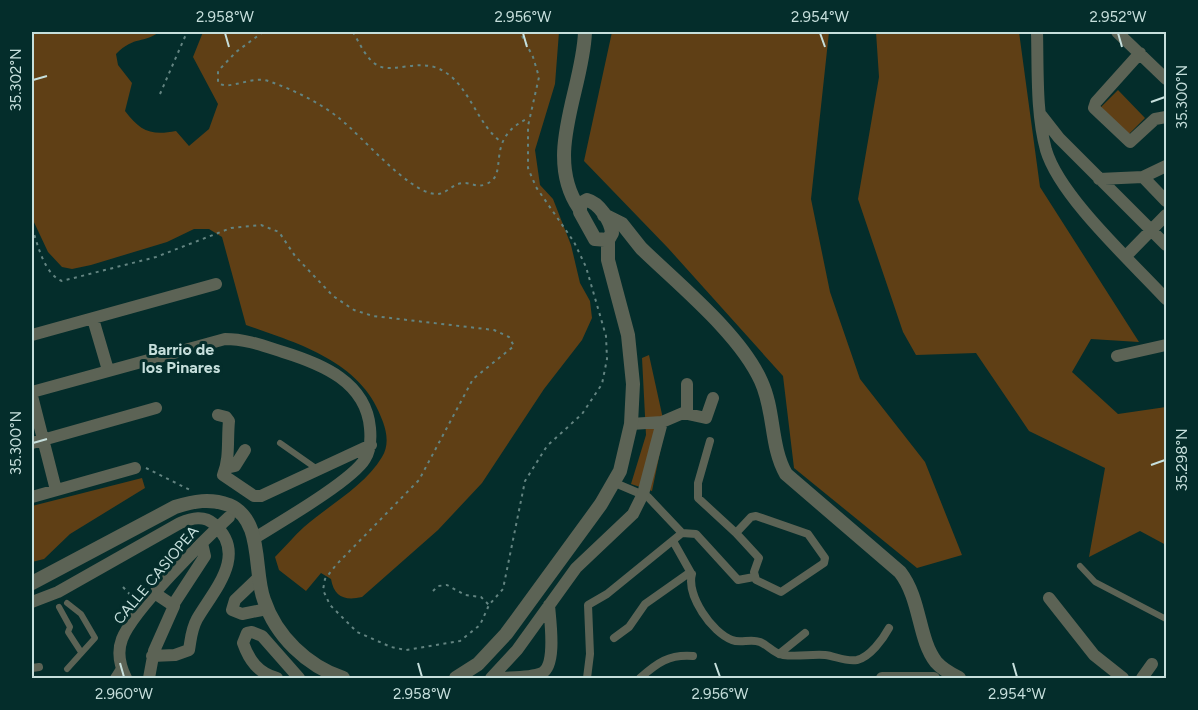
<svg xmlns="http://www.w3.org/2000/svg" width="1198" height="710" viewBox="0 0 1198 710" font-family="Figtree,sans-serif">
<rect width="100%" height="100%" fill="#042d2b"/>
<path fill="#5f3f15" d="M 32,32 L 159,32 C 144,44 135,35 116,54 L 118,65 L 132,83 L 125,111 C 140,131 151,136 176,131 L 189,146 L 209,129 L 218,104 L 193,57 L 203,32 L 559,32 L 555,84 L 535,150 L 540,185 L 553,199 L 571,245 L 580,283 L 590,301 L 592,318 L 582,340 L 544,389 L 482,483 L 438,530 L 362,597 C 345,601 334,597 331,579 L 321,573 L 306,591 L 279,570 L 275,557 C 285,547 294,536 304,527 C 329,505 365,486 382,457 C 389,446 387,433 383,422 C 363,362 300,344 246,325 L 222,237 L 209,229 L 194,229 L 167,242 L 91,265 L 72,269 L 62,267 L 48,252 L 32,218 Z
M 612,32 L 829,32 L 811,199 L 830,292 L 860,379 L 925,462 L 962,555 L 917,568 L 794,468 L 783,376 L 668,248 L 584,161 Z
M 876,32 L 1019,32 L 1040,187 L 1139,342 L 1091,339 L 1072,372 L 1118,414 L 1166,407 L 1166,545 L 1140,531 L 1089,557 L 1105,468 L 1029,431 L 976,353 L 916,355 L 903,332 L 858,199 L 879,77 Z
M 1118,90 L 1145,118 L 1128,135 L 1101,107 Z
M 649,355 L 665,428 L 652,491 L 631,484 L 646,435 L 642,358 Z
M 142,478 L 145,488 L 70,534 L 44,559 L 32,562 L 32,506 Z"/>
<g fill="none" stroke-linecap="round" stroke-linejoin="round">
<path stroke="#638481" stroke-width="2" stroke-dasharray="3 4.5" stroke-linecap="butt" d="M 263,32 L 236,52 L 218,71 L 218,83 C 231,91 253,74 271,82 C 294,90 320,103 339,118 C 362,136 407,191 435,194 C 447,195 452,183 464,183 C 472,183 478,188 486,184 C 511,175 482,139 529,118
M 353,32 C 359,42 366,59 377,65 C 393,75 421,56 445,72 C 470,88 477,123 500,141
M 160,94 L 187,32
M 32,228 C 38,245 44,274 62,281 L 156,257 L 231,228 L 261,225 L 279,232 L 295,256 L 333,296 L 354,310 L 373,316 L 494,330 L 509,337 L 514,346 L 473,379 L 419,480 L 336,565 L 325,579 L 323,590 L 330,605 L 357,632 L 391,647 L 406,650 L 460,641 L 480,625 L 489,605 L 503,589 L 525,481 L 547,446 L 582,414 L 602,384 L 607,359 L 606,336 L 586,267 L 574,242 L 536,187 L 528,168 L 528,126 L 539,77 L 533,57 L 520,32
M 146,468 L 192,491
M 123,587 L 135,600
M 433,591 L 438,586 L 447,585 L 465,595 L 481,597 L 489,605"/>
<path stroke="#5c6355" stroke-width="6" d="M 280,443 L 317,469
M 1080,566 L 1095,582 L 1166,619
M 59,607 L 70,627 L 68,632 L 81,652
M 67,669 L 95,638 L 81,614 L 67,603"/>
<path stroke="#5c6355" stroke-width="8" d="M 710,441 L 698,483 L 698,498 L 736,533 L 751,517 L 756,516 L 808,534 L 825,558 L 824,563 L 781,592 L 756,580 L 754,572 L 759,558 L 736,533
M 615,483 L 648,497 L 682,533 L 696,534 L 738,580 L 754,577
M 673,541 L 691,573
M 614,638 L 629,627 L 645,604 L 689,573 L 692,574 C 686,595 712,633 732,640 C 741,644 750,638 760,642 C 768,645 774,654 783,655 C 797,657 811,654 825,655 C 835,656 846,662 857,660 C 870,657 883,639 889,628
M 779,654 L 805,633
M 32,668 L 39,667
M 114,678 L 121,667
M 587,678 L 590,654 L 588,605 L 607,594 L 682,533
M 640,678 C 657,663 669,654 693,656"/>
<path stroke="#5c6355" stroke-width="12" d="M 1037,32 C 1038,70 1036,113 1046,150 C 1060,197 1132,262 1166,299
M 1117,32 L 1166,79
M 1140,53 L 1096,102 L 1094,108 L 1130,142 L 1155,119 L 1166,117
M 1041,115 L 1059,138 L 1166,245
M 1143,177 L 1166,201
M 1099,179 L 1143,177 L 1166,166
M 1126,256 L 1166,215
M 93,319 L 108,370
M 32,335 L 216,284
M 1117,356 L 1166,345
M 32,392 L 225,339 C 246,339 264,346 283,352 C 322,364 366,382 370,428 C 371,439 371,450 365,459 C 352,481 277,524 253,539
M 32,396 L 56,490
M 687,413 L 687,384
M 218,415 L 226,417 L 229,421 C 227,440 230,458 223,475 L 254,496 L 261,496 L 371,445
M 631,424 L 662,422 L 683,413 L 706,418 L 713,398
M 32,443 L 156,408
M 226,468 L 235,466 L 245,450
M 32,497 L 135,468
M 258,578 L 235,600 L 232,610 L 242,614 L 267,609
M 1049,598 L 1094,655 L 1123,678
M 32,602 L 58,592 L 180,523 C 192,518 204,515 214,524 C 249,555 213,591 197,619 C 191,630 191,639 189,650 L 175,655 L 152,656
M 173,605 L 205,556 L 202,543
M 126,678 C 120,666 117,652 122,639 C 133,610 204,540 229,517
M 149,678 L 154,651 L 174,606 L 156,594
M 277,678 C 258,673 249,660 243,643 L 247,633 L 252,632 L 262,636 L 299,678
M 491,678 L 517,650 L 576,568 L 633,514 L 643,494 L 662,422
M 499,678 C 511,677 530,678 542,673 C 557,665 550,620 549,605
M 882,678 L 934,678
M 1142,678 L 1152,664"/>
<path stroke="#5c6355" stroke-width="14" d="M 587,200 C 599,203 611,221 612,233 L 608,240 L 595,239 L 580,212 L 580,204 Z
M 579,208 C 543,155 583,90 585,32
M 604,215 L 622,224 L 641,248 C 679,285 740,334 761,381 C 775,411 770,446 786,474 L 900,572 C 921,599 918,639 936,662 C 942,669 951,674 959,678
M 32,583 L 175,507 C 194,501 210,498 229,505 C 264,520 253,571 264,600 C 276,636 307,666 343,678
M 456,678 L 478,664 L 506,634 L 601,504 L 620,471 L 631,424 L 633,384 L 628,335 L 608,260 L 608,240"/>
</g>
<path fill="none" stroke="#c6dfdc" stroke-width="2" d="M 225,33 L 229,47M 523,33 L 527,47M 820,33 L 825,47M 1118,33 L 1122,47M 33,80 L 47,76M 1151,102 L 1165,97M 33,443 L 47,439M 1151,465 L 1165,460M 120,663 L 124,677M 418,663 L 422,677M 715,663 L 720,677M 1013,663 L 1017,677"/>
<g text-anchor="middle" stroke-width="6" stroke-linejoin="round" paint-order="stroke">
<g font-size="15" fill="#c6dfdc" stroke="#042d2b">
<text transform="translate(156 575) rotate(-50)" y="5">CALLE CASIOPEA</text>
</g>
<g font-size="16" font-weight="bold" fill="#c6dfdc" stroke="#042d2b">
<text x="181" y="355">Barrio de<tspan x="181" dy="18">los Pinares</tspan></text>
</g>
</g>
<rect width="1198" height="710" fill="none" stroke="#042d2b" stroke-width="66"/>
<rect x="33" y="33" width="1132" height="644" fill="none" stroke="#c6dfdc" stroke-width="2"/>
<g font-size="15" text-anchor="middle" fill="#c6dfdc">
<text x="225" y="22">2.958°W</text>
<text x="523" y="22">2.956°W</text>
<text x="820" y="22">2.954°W</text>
<text x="1118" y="22">2.952°W</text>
<text transform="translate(16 80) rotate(-90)" y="5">35.302°N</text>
<text transform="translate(1182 97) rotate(-90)" y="5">35.300°N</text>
<text transform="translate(16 443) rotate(-90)" y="5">35.300°N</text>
<text transform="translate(1182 460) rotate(-90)" y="5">35.298°N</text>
<text x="124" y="699">2.960°W</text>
<text x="422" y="699">2.958°W</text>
<text x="720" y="699">2.956°W</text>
<text x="1017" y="699">2.954°W</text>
</g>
</svg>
